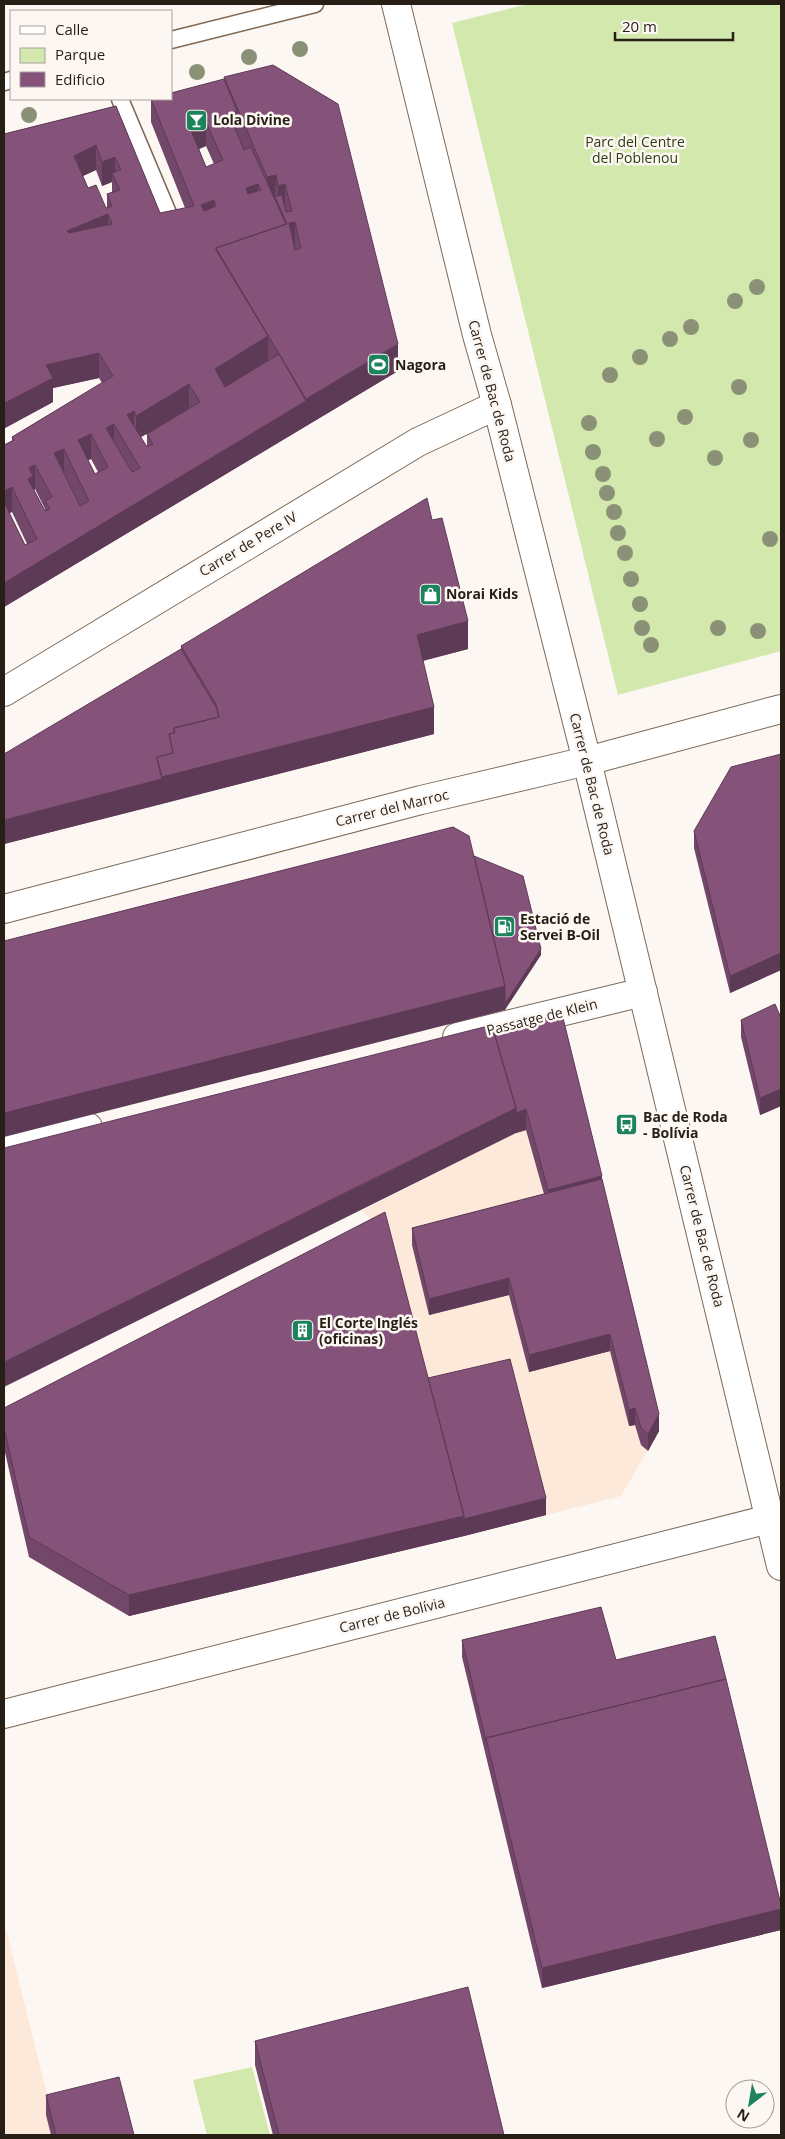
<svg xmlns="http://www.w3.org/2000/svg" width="785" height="2139" viewBox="0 0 785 2139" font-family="'Open Sans',sans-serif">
<rect width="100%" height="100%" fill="#fcf7f3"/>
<path fill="#fce9d9" d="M 492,1050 L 619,1268 L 659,1431 L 621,1496 L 464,1536 L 385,1233 L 362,1211 L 516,1133 Z
M 4,1921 L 51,2110 L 124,2094 L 134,2135 L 4,2135 Z"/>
<path fill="#d2e8ad" d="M 528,4 L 781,4 L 781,651 L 618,695 L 452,23 Z
M 252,2067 L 270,2135 L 207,2135 L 193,2080 Z"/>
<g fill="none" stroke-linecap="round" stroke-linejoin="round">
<defs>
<path id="lane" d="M 171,40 L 315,4
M 4,82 L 11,80
M 120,99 L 176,232"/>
<path id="street" d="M 4,692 L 418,442 L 497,405
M 4,909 L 421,800 L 587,761 L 781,709
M 457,1037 L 643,992
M 4,1148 L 88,1127
M 4,1714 L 781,1516"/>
<path id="secondary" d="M 396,4 L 477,335 L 497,405 L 587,761 L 781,1566"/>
</defs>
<use href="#lane" stroke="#7e6855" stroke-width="19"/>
<use href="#street" stroke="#7e6855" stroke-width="30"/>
<use href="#secondary" stroke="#7e6855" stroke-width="30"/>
<use href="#lane" stroke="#fff" stroke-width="16"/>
<use href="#street" stroke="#fff" stroke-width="28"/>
<use href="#secondary" stroke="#fff" stroke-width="28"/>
</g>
<g fill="#8b9176">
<circle cx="300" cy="49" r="8"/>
<circle cx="249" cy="57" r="8"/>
<circle cx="197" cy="72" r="8"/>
<circle cx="29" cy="115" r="8"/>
<circle cx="757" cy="287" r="8"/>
<circle cx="735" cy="301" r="8"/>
<circle cx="691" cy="327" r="8"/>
<circle cx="670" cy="339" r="8"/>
<circle cx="640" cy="357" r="8"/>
<circle cx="610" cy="375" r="8"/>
<circle cx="739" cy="387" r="8"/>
<circle cx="685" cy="417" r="8"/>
<circle cx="589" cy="423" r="8"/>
<circle cx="657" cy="439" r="8"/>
<circle cx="751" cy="440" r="8"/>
<circle cx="593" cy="452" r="8"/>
<circle cx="715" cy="458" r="8"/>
<circle cx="603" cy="474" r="8"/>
<circle cx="607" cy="493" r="8"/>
<circle cx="614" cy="512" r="8"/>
<circle cx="618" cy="533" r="8"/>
<circle cx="770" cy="539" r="8"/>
<circle cx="625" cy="553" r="8"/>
<circle cx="631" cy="579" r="8"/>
<circle cx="640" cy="604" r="8"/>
<circle cx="642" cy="628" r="8"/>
<circle cx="718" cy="628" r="8"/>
<circle cx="758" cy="631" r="8"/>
<circle cx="651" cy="645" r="8"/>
</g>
<path fill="#724769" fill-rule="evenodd" d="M 224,77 L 398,371 L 4,607 L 4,445 L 12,441 L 12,437 L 102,383 L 99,378 L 53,388 L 53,402 L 5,428 L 4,423 L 4,134 L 116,106 L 160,213 L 185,208 L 151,122 L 151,99 L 171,99 L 224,79 ZM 206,146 L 214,164 L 206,167 L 199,149 ZM 96,170 L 102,186 L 112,182 L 112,192 L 107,194 L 107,208 L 106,208 L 88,188 L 83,176 ZM 147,434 L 147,447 L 141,437 ZM 91,459 L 98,472 L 95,474 L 88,460 ZM 35,489 L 45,509 L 45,511 L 34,490 ZM 12,512 L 27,544 L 25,545 L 9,513 Z
M 432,520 L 468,649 L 423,661 L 434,734 L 4,844 L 181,649 L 181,646 Z
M 781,754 L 781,970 L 730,993 L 694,848 L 694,831 Z
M 781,1018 L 781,1106 L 760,1115 L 741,1037 L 741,1020 Z
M 493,1029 L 602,1179 L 659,1431 L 648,1451 L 641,1445 L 635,1425 L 629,1426 L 610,1351 L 529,1372 L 509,1295 L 429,1315 L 412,1245 L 412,1228 L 544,1194 L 526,1130 L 516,1133 Z
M 428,1379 L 546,1515 L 464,1536 L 129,1616 L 29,1557 L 4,1448 L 4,1408 Z
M 462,1640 L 616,1660 L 781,1905 L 781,1930 L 542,1988 L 462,1657 Z
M 255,2041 L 504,2135 L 273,2135 L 255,2065 Z
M 46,2095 L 134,2135 L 51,2135 L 46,2115 Z"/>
<path fill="#5d3a55" d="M 237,111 L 237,135 L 229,114 Z
M 206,122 L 206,146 L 190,153 L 190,128 Z
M 96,145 L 96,170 L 74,180 L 74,156 Z
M 115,157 L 115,180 L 112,173 L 112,182 L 102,186 L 102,162 Z
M 276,175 L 275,202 L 267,204 L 267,177 Z
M 258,184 L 258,208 L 246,213 L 246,188 Z
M 285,184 L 285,211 L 278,204 L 278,186 Z
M 214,200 L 214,225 L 201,229 L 201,205 Z
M 108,214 L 108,239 L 67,256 L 67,231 Z
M 295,222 L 295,248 L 289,223 Z
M 268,336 L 268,361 L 215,393 L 215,369 Z
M 398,344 L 398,371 L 4,607 L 4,583 L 306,401 L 306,399 Z
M 99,353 L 99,378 L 53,388 L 53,402 L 5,428 L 5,403 L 46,365 Z
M 189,384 L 189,408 L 136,440 L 136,416 Z
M 134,411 L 134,435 L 127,415 Z
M 114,424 L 114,449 L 106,428 Z
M 91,434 L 91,459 L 78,465 L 78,440 Z
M 64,449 L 64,473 L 54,453 Z
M 35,465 L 35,489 L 33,491 L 28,479 L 29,468 Z
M 12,487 L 12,512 L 4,516 L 4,491 Z
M 468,621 L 468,649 L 417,662 L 417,635 Z
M 434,707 L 434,734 L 162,804 L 162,777 Z
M 162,779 L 162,804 L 4,844 L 4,820 Z
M 541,949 L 541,955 L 505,1010 L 4,1137 L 4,1113 Z
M 781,953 L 781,970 L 730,993 L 730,976 Z
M 781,1089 L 781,1106 L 760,1115 L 760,1098 Z
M 516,1108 L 516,1133 L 4,1387 L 4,1362 Z
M 526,1109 L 526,1130 L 516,1133 L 516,1113 Z
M 602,1176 L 602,1196 L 548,1210 L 548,1190 Z
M 509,1278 L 509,1295 L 429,1315 L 429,1299 Z
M 610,1334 L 610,1351 L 529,1372 L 529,1355 Z
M 635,1408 L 635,1425 L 629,1426 L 629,1410 Z
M 659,1414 L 659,1431 L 648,1451 L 648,1434 Z
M 546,1498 L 546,1515 L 464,1536 L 129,1616 L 129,1595 L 464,1516 Z
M 781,1909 L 781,1930 L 542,1988 L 542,1968 Z"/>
<path fill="#85537a" stroke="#5d3a55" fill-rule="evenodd" d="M 273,65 L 338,104 L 398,344 L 306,399 L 216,248 L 287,224 L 275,197 L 282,195 L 286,212 L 292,211 L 285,184 L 278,186 L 276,175 L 267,177 L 224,77 ZM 295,222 L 301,248 L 295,250 L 289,223 Z
M 224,79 L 237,111 L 229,114 L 244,150 L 251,147 L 286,224 L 216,248 L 216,250 L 268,336 L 215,369 L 225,387 L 279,354 L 306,401 L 4,583 L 4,502 L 25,545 L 37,539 L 12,487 L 4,491 L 4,445 L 14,440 L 12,437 L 113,376 L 99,353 L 46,365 L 53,378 L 5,403 L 4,398 L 4,134 L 116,106 L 160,213 L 194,206 L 151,99 L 171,99 L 171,93 ZM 206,122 L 223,160 L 206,167 L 190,128 ZM 96,145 L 102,162 L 115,157 L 121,170 L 112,173 L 120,190 L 107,194 L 112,206 L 106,208 L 96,185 L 88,188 L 74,156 ZM 258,184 L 261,190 L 248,194 L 246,188 ZM 214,200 L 216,206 L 204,211 L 201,205 ZM 108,214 L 112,224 L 69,233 L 67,231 ZM 189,384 L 200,402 L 147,434 L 153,444 L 147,447 L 127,415 L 134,411 L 136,416 ZM 114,424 L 140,468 L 132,472 L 106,428 ZM 91,434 L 108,467 L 95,474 L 78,440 ZM 64,449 L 89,501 L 80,506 L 54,453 ZM 35,465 L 52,497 L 45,501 L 50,509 L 45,511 L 28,479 L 33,476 L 29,468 Z
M 427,498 L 432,520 L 442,518 L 468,621 L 417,635 L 434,707 L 162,777 L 157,757 L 173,753 L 169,734 L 175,733 L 174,728 L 219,717 L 216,704 L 181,646 Z
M 181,649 L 216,707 L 219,717 L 174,728 L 174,733 L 169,734 L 173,753 L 157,757 L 157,759 L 162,779 L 4,820 L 4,754 Z
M 781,754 L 781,953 L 730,976 L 694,831 L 731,767 Z
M 453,827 L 469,836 L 505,986 L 4,1113 L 4,941 Z
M 474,856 L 523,876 L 541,949 L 505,1004 L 505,986 Z
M 775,1004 L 781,1018 L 781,1089 L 760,1098 L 741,1020 Z
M 562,1014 L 602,1176 L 548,1190 L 526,1109 L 516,1113 L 516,1108 L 493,1029 Z
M 492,1025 L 516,1108 L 4,1362 L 4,1148 Z
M 602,1179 L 659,1414 L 648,1434 L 641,1428 L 635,1408 L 629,1410 L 610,1334 L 529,1355 L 509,1278 L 429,1299 L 412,1228 Z
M 385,1212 L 464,1516 L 129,1595 L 29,1537 L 4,1428 L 4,1408 Z
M 510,1359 L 546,1498 L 464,1519 L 464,1516 L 428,1378 Z
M 601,1607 L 616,1660 L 715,1636 L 726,1679 L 486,1738 L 486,1741 L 462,1640 Z
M 726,1679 L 781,1905 L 781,1909 L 542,1968 L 486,1738 Z
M 468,1987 L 504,2135 L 279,2135 L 255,2041 Z
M 119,2077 L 134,2135 L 56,2135 L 46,2095 Z"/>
<defs>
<symbol id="bar-square" viewBox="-11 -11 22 22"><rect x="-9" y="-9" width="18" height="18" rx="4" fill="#1d835d" stroke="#fcf7f3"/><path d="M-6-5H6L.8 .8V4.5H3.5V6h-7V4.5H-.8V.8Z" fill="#fff"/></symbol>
<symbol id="stadium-square" viewBox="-11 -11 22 22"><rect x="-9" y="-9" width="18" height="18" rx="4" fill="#1d835d" stroke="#fcf7f3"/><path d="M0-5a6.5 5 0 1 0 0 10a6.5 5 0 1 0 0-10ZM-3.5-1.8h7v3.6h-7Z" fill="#fff"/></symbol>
<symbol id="shop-square" viewBox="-11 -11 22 22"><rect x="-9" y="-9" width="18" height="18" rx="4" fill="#1d835d" stroke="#fcf7f3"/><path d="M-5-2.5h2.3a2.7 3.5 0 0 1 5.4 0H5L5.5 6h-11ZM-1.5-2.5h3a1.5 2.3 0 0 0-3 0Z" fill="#fff"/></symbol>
<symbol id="fuel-square" viewBox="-11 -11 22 22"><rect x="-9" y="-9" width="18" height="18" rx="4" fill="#1d835d" stroke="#fcf7f3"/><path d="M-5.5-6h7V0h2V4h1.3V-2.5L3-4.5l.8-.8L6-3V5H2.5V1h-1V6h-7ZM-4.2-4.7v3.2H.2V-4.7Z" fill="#fff"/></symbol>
<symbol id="bus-square" viewBox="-11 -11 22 22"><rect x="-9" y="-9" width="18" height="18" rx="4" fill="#1d835d" stroke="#fcf7f3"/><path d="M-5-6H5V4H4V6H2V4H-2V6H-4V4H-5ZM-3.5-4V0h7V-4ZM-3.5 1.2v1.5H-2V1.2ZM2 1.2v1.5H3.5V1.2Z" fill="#fff"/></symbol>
<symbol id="building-square" viewBox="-11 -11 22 22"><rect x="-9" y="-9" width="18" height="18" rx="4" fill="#1d835d" stroke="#fcf7f3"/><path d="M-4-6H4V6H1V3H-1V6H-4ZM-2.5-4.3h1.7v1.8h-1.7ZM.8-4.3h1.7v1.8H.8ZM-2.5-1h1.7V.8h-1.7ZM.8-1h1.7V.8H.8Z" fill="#fff"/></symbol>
</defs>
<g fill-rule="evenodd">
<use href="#bar-square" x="184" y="108" width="25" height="25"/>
<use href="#stadium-square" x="366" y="352" width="25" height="25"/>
<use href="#shop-square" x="418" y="582" width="25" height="25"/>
<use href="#fuel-square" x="492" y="914" width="25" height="25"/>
<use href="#bus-square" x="614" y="1112" width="25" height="25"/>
<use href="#building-square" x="290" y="1318" width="25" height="25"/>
</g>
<g text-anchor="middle" stroke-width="5" stroke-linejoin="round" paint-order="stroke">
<g font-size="14" font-weight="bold" fill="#271e16" stroke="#fcf7f3" text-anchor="start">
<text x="213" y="125">Lola Divine</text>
<text x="395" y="370">Nagora</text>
<text x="446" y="599">Norai Kids</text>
<text x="520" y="924">Estació de<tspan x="520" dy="16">Servei B-Oil</tspan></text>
<text x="643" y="1122">Bac de Roda<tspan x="643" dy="16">- Bolívia</tspan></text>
<text x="319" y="1328">El Corte Inglés<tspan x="319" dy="16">(oficinas)</tspan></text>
</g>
<g font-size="14" fill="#2f3d10" stroke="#fcf7f3">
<text x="635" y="147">Parc del Centre<tspan x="635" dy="16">del Poblenou</tspan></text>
</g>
<g font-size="14" fill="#271e16" stroke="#fcf7f3">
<text transform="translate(492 391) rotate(75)" y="5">Carrer de Bac de Roda</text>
<text transform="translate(248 544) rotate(-31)" y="5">Carrer de Pere IV</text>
<text transform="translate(592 784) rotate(76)" y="5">Carrer de Bac de Roda</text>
<text transform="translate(392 808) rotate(-14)" y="5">Carrer del Marroc</text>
<text transform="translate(542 1017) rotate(-14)" y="5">Passatge de Klein</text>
<text transform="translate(702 1236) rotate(76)" y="5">Carrer de Bac de Roda</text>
<text transform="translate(392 1615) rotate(-14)" y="5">Carrer de Bolívia</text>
</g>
</g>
<rect width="785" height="2139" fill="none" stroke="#271e16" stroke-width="10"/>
<rect x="10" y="10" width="162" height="90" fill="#fcf7f3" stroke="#a7a09b"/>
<rect x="20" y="26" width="25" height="8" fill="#ffffff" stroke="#a7a09b"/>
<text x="55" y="35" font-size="15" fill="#271e16">Calle</text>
<rect x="20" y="48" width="25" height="15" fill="#d2e8ad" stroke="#a7a09b"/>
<text x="55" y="60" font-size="15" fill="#271e16">Parque</text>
<rect x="20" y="72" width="25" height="15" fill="#85537a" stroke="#a7a09b"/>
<text x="55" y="85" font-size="15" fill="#271e16">Edificio</text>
<g transform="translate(750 2104) rotate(211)"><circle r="24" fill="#fcf7f3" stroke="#a7a09b"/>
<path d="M0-4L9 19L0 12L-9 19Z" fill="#1d835d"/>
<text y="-8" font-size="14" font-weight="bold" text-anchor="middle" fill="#271e16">N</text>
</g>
<path d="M615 32v8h118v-8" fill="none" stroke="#271e16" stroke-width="2.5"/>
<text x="622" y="32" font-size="15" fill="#271e16" stroke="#fcf7f3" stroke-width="4" paint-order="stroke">20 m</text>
</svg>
